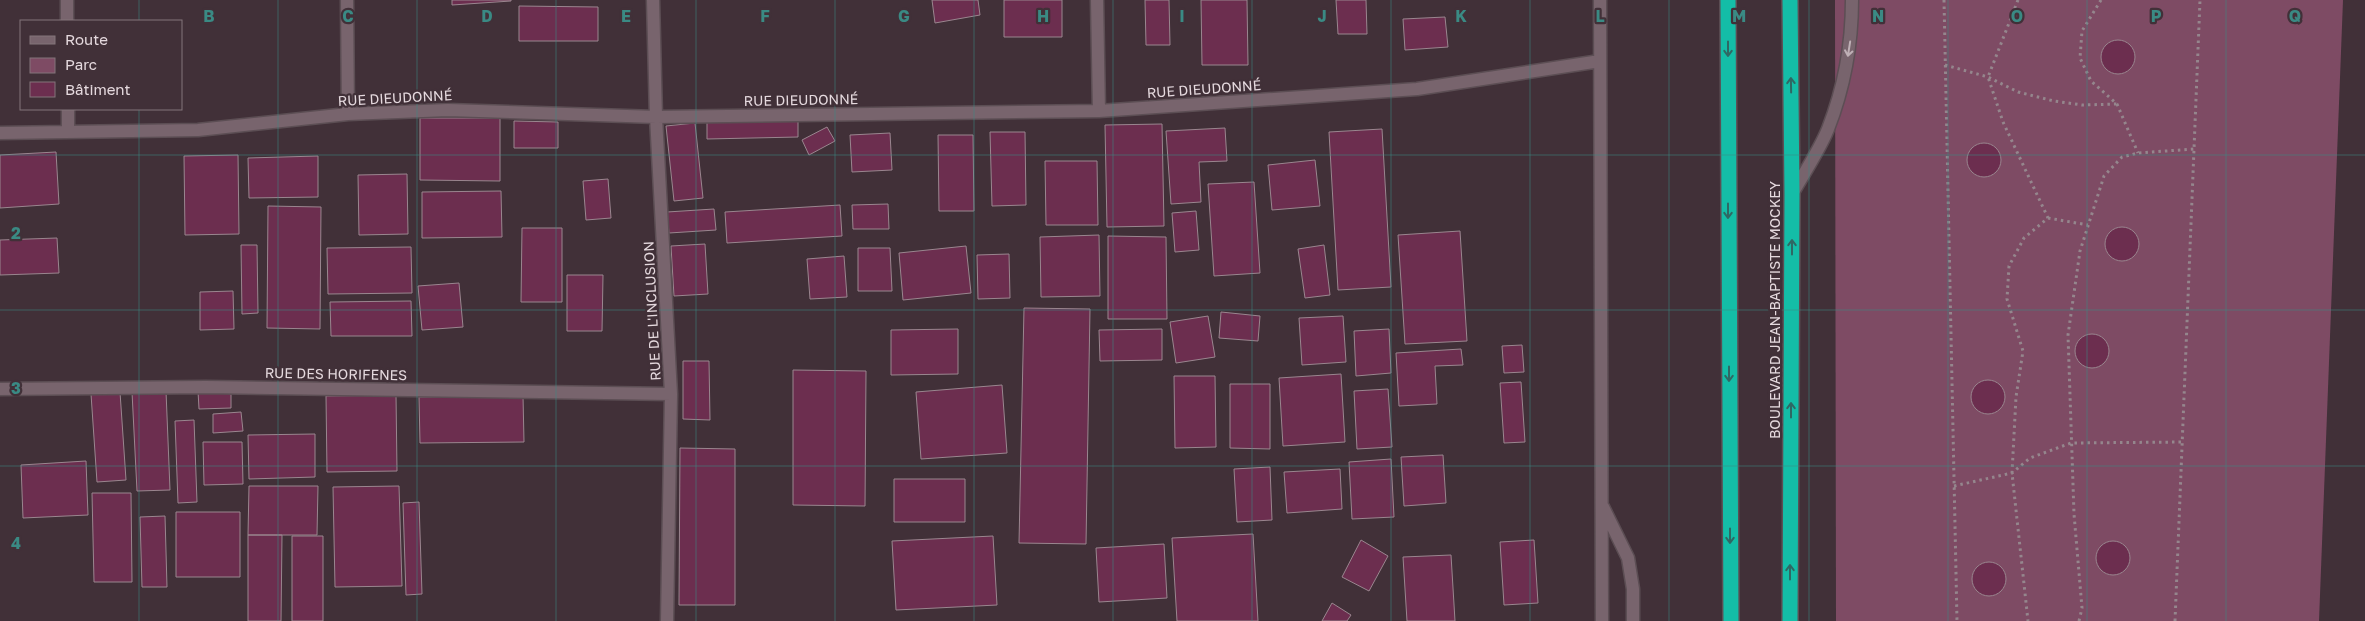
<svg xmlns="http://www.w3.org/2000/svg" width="2365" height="621" viewBox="0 0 2365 621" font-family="'Golos Text',sans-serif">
<rect width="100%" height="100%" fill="#413038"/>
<path fill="#7e4b64" d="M 1835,0 L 2343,0 L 2319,621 L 1836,621 Z"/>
<path fill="#6c2e4f" stroke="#9a868f" d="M 452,0 L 511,0 L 511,1 L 452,5 Z
M 932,0 L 978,0 L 980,15 L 935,23 Z
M 1004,0 L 1062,0 L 1062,37 L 1004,37 Z
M 1145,0 L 1169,0 L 1170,45 L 1146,45 Z
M 1201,0 L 1247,0 L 1248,65 L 1202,65 Z
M 1336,0 L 1366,0 L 1367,34 L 1338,34 Z
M 519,6 L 598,7 L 598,41 L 519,41 Z
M 1445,17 L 1448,47 L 1405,50 L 1403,19 Z
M2101 57a17 17 0 1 1 34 0a17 17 0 1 1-34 0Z
M 420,118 L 500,118 L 500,181 L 420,180 Z
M 798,118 L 798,137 L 707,139 L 707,120 Z
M 514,121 L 558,122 L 558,148 L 514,148 Z
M 695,123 L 703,198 L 674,201 L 666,126 Z
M 1162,124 L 1164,226 L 1107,227 L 1105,125 Z
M 827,127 L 835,141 L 809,155 L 802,140 Z
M 1225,128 L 1227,161 L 1199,162 L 1201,202 L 1171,204 L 1166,131 Z
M 1382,129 L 1391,287 L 1338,290 L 1329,132 Z
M 990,132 L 1025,132 L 1026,205 L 992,206 Z
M 890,133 L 892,170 L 852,172 L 850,135 Z
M 938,135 L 973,135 L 974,211 L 939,211 Z
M1967 160a17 17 0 1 1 34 0a17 17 0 1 1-34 0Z
M 56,152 L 59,204 L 0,208 L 0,155 Z
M 238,155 L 239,234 L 185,235 L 184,156 Z
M 318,156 L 318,197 L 249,198 L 248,158 Z
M 1315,160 L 1320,206 L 1272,210 L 1268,165 Z
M 1045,161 L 1097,161 L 1098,225 L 1046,225 Z
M 407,174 L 408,234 L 359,235 L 358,175 Z
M 608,179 L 611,218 L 586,220 L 583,181 Z
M 1254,182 L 1260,273 L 1214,276 L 1208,184 Z
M 501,191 L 502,237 L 422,238 L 422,192 Z
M 888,204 L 889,229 L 853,229 L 852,205 Z
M 840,205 L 842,236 L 727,243 L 725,212 Z
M 268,206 L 321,207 L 320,329 L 267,328 Z
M 714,209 L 716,230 L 669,233 L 667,212 Z
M 1196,211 L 1199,250 L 1175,252 L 1172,213 Z
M2105 244a17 17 0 1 1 34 0a17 17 0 1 1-34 0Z
M 522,228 L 562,228 L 562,302 L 521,302 Z
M 1460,231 L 1467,341 L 1405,344 L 1398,235 Z
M 1099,235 L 1100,296 L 1041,297 L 1040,237 Z
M 1108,236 L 1166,237 L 1167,319 L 1108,319 Z
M 57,238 L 59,273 L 0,275 L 0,240 Z
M 705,244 L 708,294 L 674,296 L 671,246 Z
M 241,245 L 257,245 L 258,313 L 242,314 Z
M 1324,245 L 1330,295 L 1305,298 L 1298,249 Z
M 966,246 L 971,293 L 903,300 L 899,253 Z
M 411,247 L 412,293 L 328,294 L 327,248 Z
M 858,248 L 890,248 L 892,291 L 858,291 Z
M 1009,254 L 1010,298 L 978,299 L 977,255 Z
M 844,256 L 847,297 L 810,299 L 807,259 Z
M 567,275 L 603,275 L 602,331 L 567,331 Z
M 459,283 L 463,327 L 422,330 L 418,286 Z
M 233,291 L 234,329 L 200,330 L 200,292 Z
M 411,301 L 412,336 L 331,336 L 330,302 Z
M 1024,308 L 1090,309 L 1086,544 L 1019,543 Z
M 1221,312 L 1260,316 L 1258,341 L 1219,338 Z
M 1208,316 L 1215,357 L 1176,363 L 1170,322 Z
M 1343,316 L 1346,362 L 1302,365 L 1299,318 Z
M 958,329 L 958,374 L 891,375 L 891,330 Z
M 1162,329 L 1162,360 L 1100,361 L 1099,330 Z
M 1389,329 L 1391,373 L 1356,376 L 1354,331 Z
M2075 351a17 17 0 1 1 34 0a17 17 0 1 1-34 0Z
M 1522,345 L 1524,372 L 1504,373 L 1502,346 Z
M 1461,349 L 1463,365 L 1435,366 L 1437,404 L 1399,406 L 1396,353 Z
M 683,361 L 709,361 L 710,420 L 683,419 Z
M 793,370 L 866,371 L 865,506 L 793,505 Z
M 1341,374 L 1345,442 L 1283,446 L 1279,378 Z
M 1174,376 L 1215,376 L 1216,447 L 1175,448 Z
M1971 397a17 17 0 1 1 34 0a17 17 0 1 1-34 0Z
M 1521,382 L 1525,442 L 1504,443 L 1500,383 Z
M 1230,384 L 1270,384 L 1270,449 L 1230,448 Z
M 1002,385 L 1007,453 L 921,459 L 916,392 Z
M 1388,389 L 1392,447 L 1357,449 L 1354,391 Z
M 231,390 L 231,408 L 199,409 L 198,391 Z
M 166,391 L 170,490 L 137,491 L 132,392 Z
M 120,392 L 126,480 L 97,482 L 91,394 Z
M 396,395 L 397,471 L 327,472 L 326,396 Z
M 523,396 L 524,442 L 420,443 L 419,397 Z
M 241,412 L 243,431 L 213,433 L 213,414 Z
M 194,420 L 197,502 L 178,503 L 175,421 Z
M 315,434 L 315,477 L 249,479 L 248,435 Z
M 203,442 L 242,442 L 243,484 L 204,485 Z
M 680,448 L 735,449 L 735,605 L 679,605 Z
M 1443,455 L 1446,503 L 1404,506 L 1401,457 Z
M 1391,459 L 1394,517 L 1352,519 L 1349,462 Z
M 86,461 L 88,515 L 23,518 L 21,465 Z
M 1270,467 L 1272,520 L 1237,522 L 1234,469 Z
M 1340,469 L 1342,509 L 1287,513 L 1284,472 Z
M 894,479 L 965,479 L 965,522 L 894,522 Z
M 249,486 L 318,486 L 317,535 L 248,535 Z
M 399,486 L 402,586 L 335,587 L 333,487 Z
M 92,493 L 131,493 L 132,582 L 94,582 Z
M 419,502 L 422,594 L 406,595 L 403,503 Z
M 176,512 L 240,512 L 240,577 L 176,577 Z
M 165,516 L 167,587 L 142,587 L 140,517 Z
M 1253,534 L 1258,621 L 1177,621 L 1172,538 Z
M 248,535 L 282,535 L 281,621 L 248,621 Z
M 292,536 L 323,536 L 323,621 L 292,621 Z
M 993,536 L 997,605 L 896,610 L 892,541 Z
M 1361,540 L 1388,556 L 1369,591 L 1342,577 Z
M 1534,540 L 1538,603 L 1504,605 L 1500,542 Z
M2096 558a17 17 0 1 1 34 0a17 17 0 1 1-34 0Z
M 1164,544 L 1167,598 L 1099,602 L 1096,548 Z
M 1451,555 L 1455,621 L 1407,621 L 1403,557 Z
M1972 579a17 17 0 1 1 34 0a17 17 0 1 1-34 0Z
M 1332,603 L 1351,615 L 1347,621 L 1322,621 Z"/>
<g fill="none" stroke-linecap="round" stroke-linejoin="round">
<defs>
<path id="minor" d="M 67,0 L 67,21
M 347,0 L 348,114
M 653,0 L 656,117 L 671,394 L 667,621
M 1097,0 L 1099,111
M 1600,0 L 1602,621
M 68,109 L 68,132
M 0,133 L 198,130 L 348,114 L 448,110 L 656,117 L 1099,111 L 1417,89 L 1600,61
M 1792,194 C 1804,173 1819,151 1828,129 C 1844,88 1852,44 1852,0
M 0,389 L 206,387 L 671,394
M 1603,507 L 1628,558 L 1633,589 L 1633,621"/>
<path id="highway" d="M 1728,0 L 1731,621
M 1790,0 L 1792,194 L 1790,621"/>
</defs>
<use href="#minor" stroke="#5c4e54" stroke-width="15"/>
<use href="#highway" stroke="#5c4e54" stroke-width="18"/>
<path stroke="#95868d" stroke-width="3" stroke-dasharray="2.5 4" stroke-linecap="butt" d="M 1944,0 L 1957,621
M 2018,0 L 1988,77 L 2003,122 L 2048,218 L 2024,238 L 2009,266 L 2007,299 L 2023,351 L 2016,397 L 2012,473 L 2028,621
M 2101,0 L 2082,31 L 2080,58 L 2091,81 L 2117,104 L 2138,153
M 1945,65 L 1988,77 L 2018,92 L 2054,101 L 2082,105 L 2117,104
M 2048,218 L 2088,225
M 1954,486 L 2012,473 L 2030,458 L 2071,443 L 2182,442
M 2079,621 L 2082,608 L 2074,514 L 2068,335 L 2080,251 L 2104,176 L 2122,157 L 2138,153 L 2194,149
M 2175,621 L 2200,0"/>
<use href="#minor" stroke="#78646d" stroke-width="12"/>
<use href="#highway" stroke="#14bda7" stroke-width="15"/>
</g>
<defs><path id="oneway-shaft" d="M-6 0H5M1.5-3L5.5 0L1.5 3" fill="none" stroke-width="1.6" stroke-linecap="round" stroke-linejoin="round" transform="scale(1.25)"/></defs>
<g stroke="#2f6864">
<use href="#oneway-shaft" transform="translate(1728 49) rotate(90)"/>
<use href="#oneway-shaft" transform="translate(1791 85) rotate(-91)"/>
<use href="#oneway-shaft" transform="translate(1728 211) rotate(90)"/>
<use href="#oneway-shaft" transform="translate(1792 247) rotate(-90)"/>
<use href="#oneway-shaft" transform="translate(1729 374) rotate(90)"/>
<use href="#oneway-shaft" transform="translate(1791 410) rotate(-90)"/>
<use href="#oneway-shaft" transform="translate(1730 536) rotate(90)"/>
<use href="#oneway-shaft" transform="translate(1790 572) rotate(-90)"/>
</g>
<use stroke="#bfb0b6" href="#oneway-shaft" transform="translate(1849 49) rotate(99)"/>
<path fill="none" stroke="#3a8a84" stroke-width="1" stroke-opacity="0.55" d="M 139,0 L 139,21M 278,0 L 278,621M 417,0 L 417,621M 556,0 L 556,621M 696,0 L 696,621M 835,0 L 835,621M 974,0 L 974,621M 1113,0 L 1113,621M 1252,0 L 1252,621M 1391,0 L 1391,621M 1530,0 L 1530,621M 1669,0 L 1669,621M 1809,0 L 1809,621M 1948,0 L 1948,621M 2087,0 L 2087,621M 2226,0 L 2226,621M 139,109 L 139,621M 0,155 L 2365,155M 0,310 L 2365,310M 0,466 L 2365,466"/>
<g text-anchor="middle" stroke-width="4.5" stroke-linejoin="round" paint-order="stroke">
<g font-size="14" fill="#e5d9de" stroke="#413038">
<text transform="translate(1204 89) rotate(-4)" y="5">RUE DIEUDONNÉ</text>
<text transform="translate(395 98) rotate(-3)" y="5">RUE DIEUDONNÉ</text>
<text transform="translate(801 100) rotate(-1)" y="5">RUE DIEUDONNÉ</text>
<text transform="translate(1775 310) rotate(-90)" y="5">BOULEVARD JEAN-BAPTISTE MOCKEY</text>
<text transform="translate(652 311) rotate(-93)" y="5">RUE DE L'INCLUSION</text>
<text transform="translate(336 374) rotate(1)" y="5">RUE DES HORIFENES</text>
</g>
</g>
<g font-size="16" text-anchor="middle" font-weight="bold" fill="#3a8a84" stroke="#413038" stroke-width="4.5" stroke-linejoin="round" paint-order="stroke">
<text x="209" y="22">B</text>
<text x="348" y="22">C</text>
<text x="487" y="22">D</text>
<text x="626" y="22">E</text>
<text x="765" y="22">F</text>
<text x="904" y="22">G</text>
<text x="1043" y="22">H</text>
<text x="1182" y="22">I</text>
<text x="1322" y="22">J</text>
<text x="1461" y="22">K</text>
<text x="1600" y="22">L</text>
<text x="1739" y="22">M</text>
<text x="1878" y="22">N</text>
<text x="2017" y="22">O</text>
<text x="2156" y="22">P</text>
<text x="2295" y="22">Q</text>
<text x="16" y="239">2</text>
<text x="16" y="394">3</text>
<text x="16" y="549">4</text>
</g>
<rect x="20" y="20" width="162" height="90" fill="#413038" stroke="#83747a"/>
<rect x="30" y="36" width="25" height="8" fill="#78646d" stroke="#83747a"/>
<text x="65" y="45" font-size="15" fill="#e5d9de">Route</text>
<rect x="30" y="58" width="25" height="15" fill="#7e4b64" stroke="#83747a"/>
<text x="65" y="70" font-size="15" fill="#e5d9de">Parc</text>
<rect x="30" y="82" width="25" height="15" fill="#6c2e4f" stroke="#83747a"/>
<text x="65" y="95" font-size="15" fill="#e5d9de">Bâtiment</text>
</svg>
